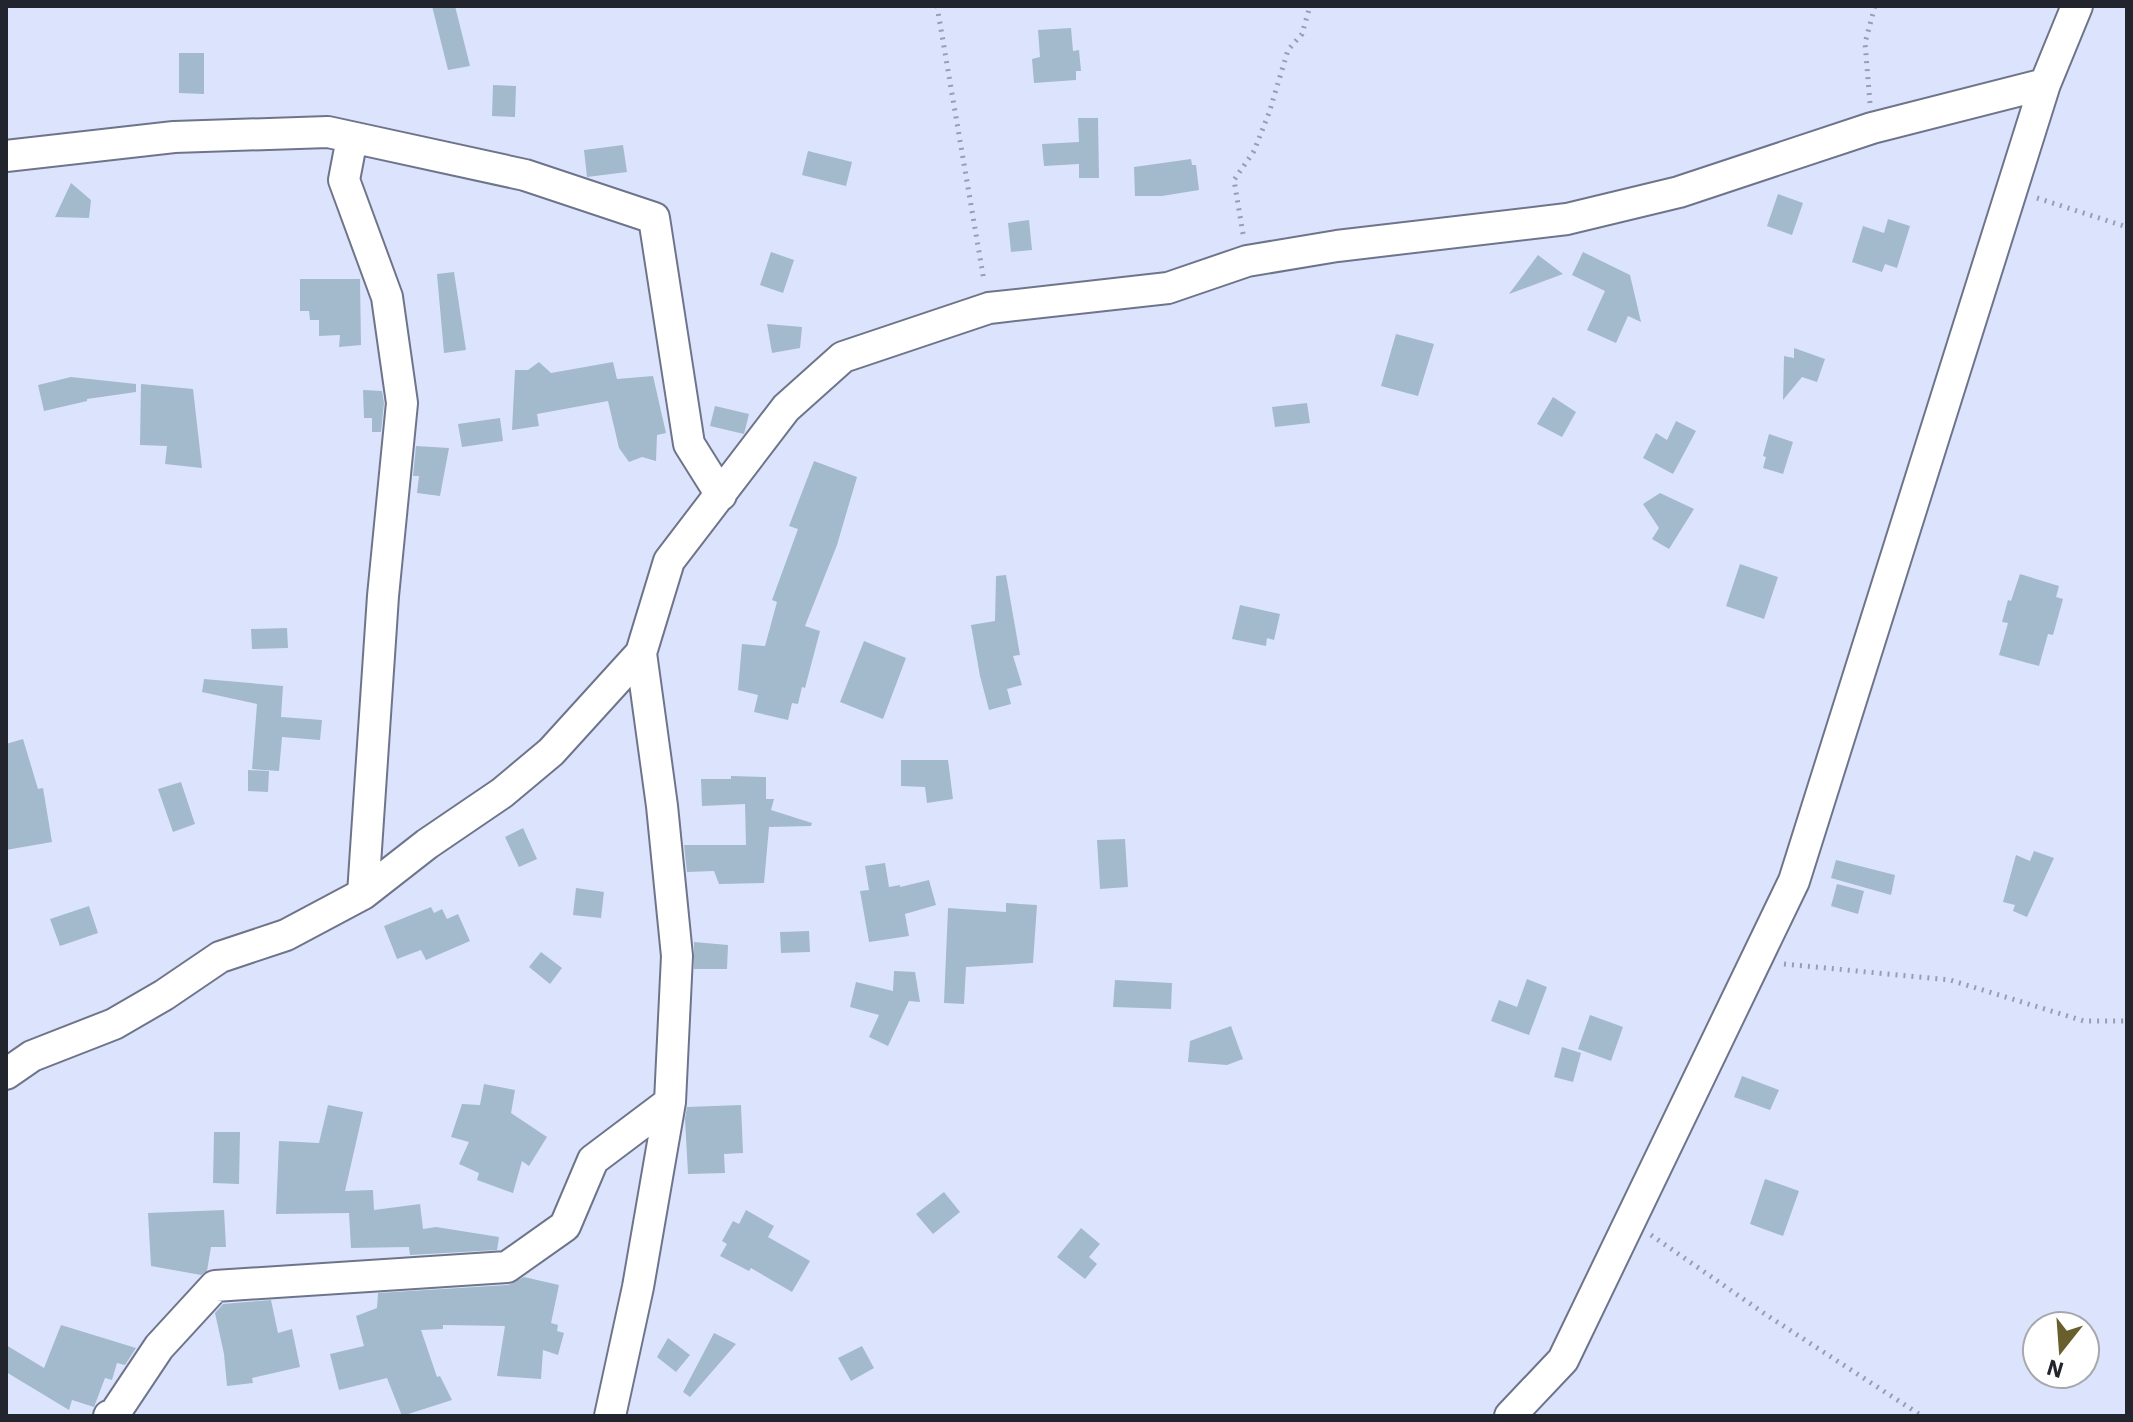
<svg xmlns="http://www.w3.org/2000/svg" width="2133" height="1422" viewBox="0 0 2133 1422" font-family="'IBM Plex Sans',sans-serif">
<rect width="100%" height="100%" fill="#dce4fd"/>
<path fill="#a2bacb" d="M 432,6 L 455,6 L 470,66 L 448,70 Z
M 1071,28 L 1073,51 L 1079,50 L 1081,71 L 1076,71 L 1076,80 L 1034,83 L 1032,59 L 1040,57 L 1038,30 Z
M 179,53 L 204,53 L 204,94 L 179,93 Z
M 493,85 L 516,86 L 515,117 L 492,116 Z
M 1078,118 L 1098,118 L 1099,178 L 1079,178 L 1079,164 L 1044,166 L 1042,144 L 1079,142 Z
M 623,145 L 627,172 L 587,177 L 584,150 Z
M 808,151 L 852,162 L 846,186 L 802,175 Z
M 1191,159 L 1192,165 L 1196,165 L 1199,190 L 1162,196 L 1135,196 L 1134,167 Z
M 71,183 L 91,200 L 89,218 L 55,217 Z
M 1778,194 L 1803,203 L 1792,235 L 1767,226 Z
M 1888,219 L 1910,226 L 1897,268 L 1885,264 L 1882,272 L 1852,262 L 1863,226 L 1884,233 Z
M 1029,220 L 1032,250 L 1011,252 L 1008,223 Z
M 771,252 L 794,260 L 783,293 L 760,285 Z
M 1583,252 L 1630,275 L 1641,322 L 1628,316 L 1616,343 L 1587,330 L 1605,291 L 1572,275 Z
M 1538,255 L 1563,274 L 1509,294 Z
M 454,272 L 466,350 L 444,353 L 437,274 Z
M 300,279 L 360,279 L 361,345 L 339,347 L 340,335 L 319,336 L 319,320 L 310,320 L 309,311 L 300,311 Z
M 767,324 L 802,327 L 800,348 L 772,353 Z
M 1396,334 L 1434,344 L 1418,396 L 1381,386 Z
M 1794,348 L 1825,359 L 1817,382 L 1802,377 L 1783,400 L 1784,356 L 1794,358 Z
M 539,362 L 551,373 L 613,362 L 617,379 L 653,376 L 666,433 L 657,435 L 656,461 L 642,457 L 629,462 L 619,448 L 608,401 L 537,414 L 539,426 L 512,430 L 515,370 L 528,370 Z
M 71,377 L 136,384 L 136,392 L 87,399 L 87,401 L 44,411 L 38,385 Z
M 141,384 L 193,389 L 202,468 L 165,464 L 167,446 L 140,445 Z
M 363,390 L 382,391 L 384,403 L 381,432 L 372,432 L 372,418 L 364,418 Z
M 1553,397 L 1576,412 L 1562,437 L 1537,424 Z
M 1307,403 L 1310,423 L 1275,427 L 1272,407 Z
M 715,406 L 749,414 L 744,434 L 710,426 Z
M 500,418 L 503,441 L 462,447 L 458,424 Z
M 1676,421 L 1696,431 L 1673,474 L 1643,458 L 1656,433 L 1667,440 Z
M 1769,434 L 1793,442 L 1783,474 L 1763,468 L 1766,457 L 1763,456 Z
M 416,446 L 449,448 L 440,496 L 417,493 L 419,476 L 413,476 Z
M 814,461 L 857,477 L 837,545 L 805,626 L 820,631 L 805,688 L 802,687 L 798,704 L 792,703 L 788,720 L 754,712 L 758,695 L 738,690 L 742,644 L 765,646 L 777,602 L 772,600 L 798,529 L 789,526 Z
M 1660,493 L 1694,509 L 1669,549 L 1652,539 L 1659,528 L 1643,504 Z
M 1740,564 L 1778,577 L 1764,619 L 1726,606 Z
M 2020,574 L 2059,586 L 2056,597 L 2063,599 L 2053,635 L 2048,634 L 2039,666 L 1999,655 L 2008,623 L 2002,622 L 2008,600 L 2011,601 Z
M 1006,575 L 1020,655 L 1013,656 L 1022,685 L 1007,689 L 1011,704 L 989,710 L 980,676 L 971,625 L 995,621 L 996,576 Z
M 1240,605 L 1280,614 L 1274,640 L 1267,638 L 1266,646 L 1232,639 Z
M 287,628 L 288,648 L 252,649 L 251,629 Z
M 864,641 L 906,658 L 883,719 L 840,702 Z
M 204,679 L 283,686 L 281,717 L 322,720 L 320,740 L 282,737 L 279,771 L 252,769 L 257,704 L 202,692 Z
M 23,739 L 38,789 L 43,788 L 52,842 L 6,850 L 6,744 Z
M 901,760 L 948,760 L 953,799 L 927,803 L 925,787 L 901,786 Z
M 248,770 L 269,771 L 268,792 L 248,791 Z
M 731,776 L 766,777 L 766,799 L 774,799 L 771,810 L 812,823 L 811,826 L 769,827 L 764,883 L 719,884 L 714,871 L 687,872 L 684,845 L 746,845 L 745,804 L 702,806 L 701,779 L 731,779 Z
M 181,782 L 195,824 L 173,832 L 158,789 Z
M 523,828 L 537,859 L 519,867 L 505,837 Z
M 1125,839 L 1128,887 L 1100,889 L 1097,840 Z
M 2034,851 L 2054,858 L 2027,917 L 2013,911 L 2015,905 L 2003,902 L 2016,855 L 2030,861 Z
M 1836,860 L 1895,875 L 1891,895 L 1831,878 Z
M 885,863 L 889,887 L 900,885 L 900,887 L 929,880 L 936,905 L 905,914 L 909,936 L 869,942 L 860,891 L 869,890 L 865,866 Z
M 1837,884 L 1864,891 L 1858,914 L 1831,906 Z
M 576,888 L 604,892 L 601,918 L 573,915 Z
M 1006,903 L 1037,905 L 1033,963 L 966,967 L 964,1004 L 944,1003 L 948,908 L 1006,912 Z
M 89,906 L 98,933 L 60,946 L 50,919 Z
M 431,907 L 434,913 L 442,909 L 447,919 L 458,914 L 470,941 L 426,960 L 421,950 L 397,959 L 384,926 Z
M 809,931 L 810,952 L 781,953 L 780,932 Z
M 694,942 L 728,945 L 727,969 L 694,969 Z
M 541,952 L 562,968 L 550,984 L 529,967 Z
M 894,971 L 915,972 L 920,1002 L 909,1001 L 888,1046 L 869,1037 L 879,1015 L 850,1007 L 856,982 L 893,991 Z
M 1527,979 L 1547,987 L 1529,1035 L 1491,1021 L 1499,1000 L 1517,1007 Z
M 1115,980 L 1172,983 L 1171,1009 L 1113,1007 Z
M 1590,1015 L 1623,1027 L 1611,1061 L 1578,1049 Z
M 1231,1026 L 1243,1059 L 1227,1065 L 1188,1062 L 1190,1041 Z
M 1562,1047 L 1581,1053 L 1573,1082 L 1554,1077 Z
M 1742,1076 L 1779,1090 L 1770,1110 L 1734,1097 Z
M 484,1084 L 515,1090 L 511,1113 L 547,1137 L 529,1166 L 522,1161 L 513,1193 L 477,1180 L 479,1173 L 459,1164 L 469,1142 L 451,1137 L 462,1104 L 480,1105 Z
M 328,1105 L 363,1112 L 345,1191 L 373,1190 L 374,1210 L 420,1204 L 423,1229 L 436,1227 L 499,1237 L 497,1250 L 410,1255 L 409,1247 L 351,1248 L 349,1213 L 276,1214 L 279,1141 L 319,1143 Z
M 741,1105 L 743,1153 L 724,1154 L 725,1173 L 688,1174 L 685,1119 L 687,1107 Z
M 214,1132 L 240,1132 L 239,1184 L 213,1183 Z
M 1765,1179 L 1799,1191 L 1783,1236 L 1750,1224 Z
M 944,1192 L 960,1212 L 933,1234 L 916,1214 Z
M 224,1210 L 226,1247 L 211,1247 L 207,1271 L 201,1275 L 151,1266 L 148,1213 Z
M 746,1210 L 774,1226 L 768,1237 L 810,1261 L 792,1292 L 751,1268 L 749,1271 L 720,1256 L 727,1244 L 722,1241 L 733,1221 L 739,1224 Z
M 1081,1228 L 1100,1244 L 1089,1257 L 1097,1264 L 1085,1279 L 1057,1257 Z
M 524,1277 L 559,1285 L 551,1323 L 558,1325 L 557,1331 L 564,1333 L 558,1355 L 543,1350 L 541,1379 L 497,1376 L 505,1326 L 443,1325 L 443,1329 L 421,1330 L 437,1377 L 440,1376 L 452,1400 L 402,1416 L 387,1378 L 339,1390 L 330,1354 L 364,1346 L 356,1316 L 377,1308 L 378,1293 L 508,1285 Z
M 271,1300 L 278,1333 L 292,1329 L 300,1367 L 252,1378 L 253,1383 L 227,1386 L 224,1354 L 215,1313 L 223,1304 Z
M 61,1325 L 136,1348 L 125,1365 L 117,1363 L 112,1380 L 105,1378 L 94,1407 L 72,1400 L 69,1410 L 6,1372 L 6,1345 L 44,1368 Z
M 714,1333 L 736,1344 L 690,1397 L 683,1392 Z
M 668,1338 L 690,1355 L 676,1372 L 657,1357 Z
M 862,1346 L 874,1368 L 851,1381 L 838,1358 Z"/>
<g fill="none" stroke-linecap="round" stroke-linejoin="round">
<defs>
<path id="minor" d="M 2045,84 L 2077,6
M 352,138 L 344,180 L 387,297 L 402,403 L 383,596 L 363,894
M 6,156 L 174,137 L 328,132 L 525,175 L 654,218 L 689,444 L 721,495
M 6,1074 L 32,1056 L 114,1024 L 164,995 L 220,957 L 286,935 L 363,894 L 427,844 L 502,793 L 551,752 L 641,653 L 669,561 L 786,408 L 843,357 L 989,308 L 1168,288 L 1247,261 L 1337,246 L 1567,219 L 1679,192 L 1872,128 L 2045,84 L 1794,881 L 1563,1360 L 1510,1416
M 109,1416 L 115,1413 L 159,1347 L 215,1286 L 507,1267 L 565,1226 L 593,1160 L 670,1102
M 610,1416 L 638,1287 L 670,1102 L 677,956 L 662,806 L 641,653"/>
</defs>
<use href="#minor" stroke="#6e758b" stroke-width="34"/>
<path stroke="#989eb1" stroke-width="5" stroke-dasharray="2 6" stroke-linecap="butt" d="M 937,6 L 984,281
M 1870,103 L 1865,43 L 1875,6
M 2037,198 L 2127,227
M 1243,234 L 1234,180 L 1254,151 L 1269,113 L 1288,50 L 1302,34 L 1310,6
M 1784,964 L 1950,980 L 2084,1021 L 2127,1021
M 1651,1235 L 1765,1314 L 1922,1416"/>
<use href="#minor" stroke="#fff" stroke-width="30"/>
</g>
<rect width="2133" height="1422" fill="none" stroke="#22252e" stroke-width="16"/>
<g transform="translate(2061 1350) rotate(197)"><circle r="38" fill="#ffffff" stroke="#a7a8ab" stroke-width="2"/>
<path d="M0-6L14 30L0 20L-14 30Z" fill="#685f2c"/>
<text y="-12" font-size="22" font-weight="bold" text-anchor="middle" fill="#22252e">N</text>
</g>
</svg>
